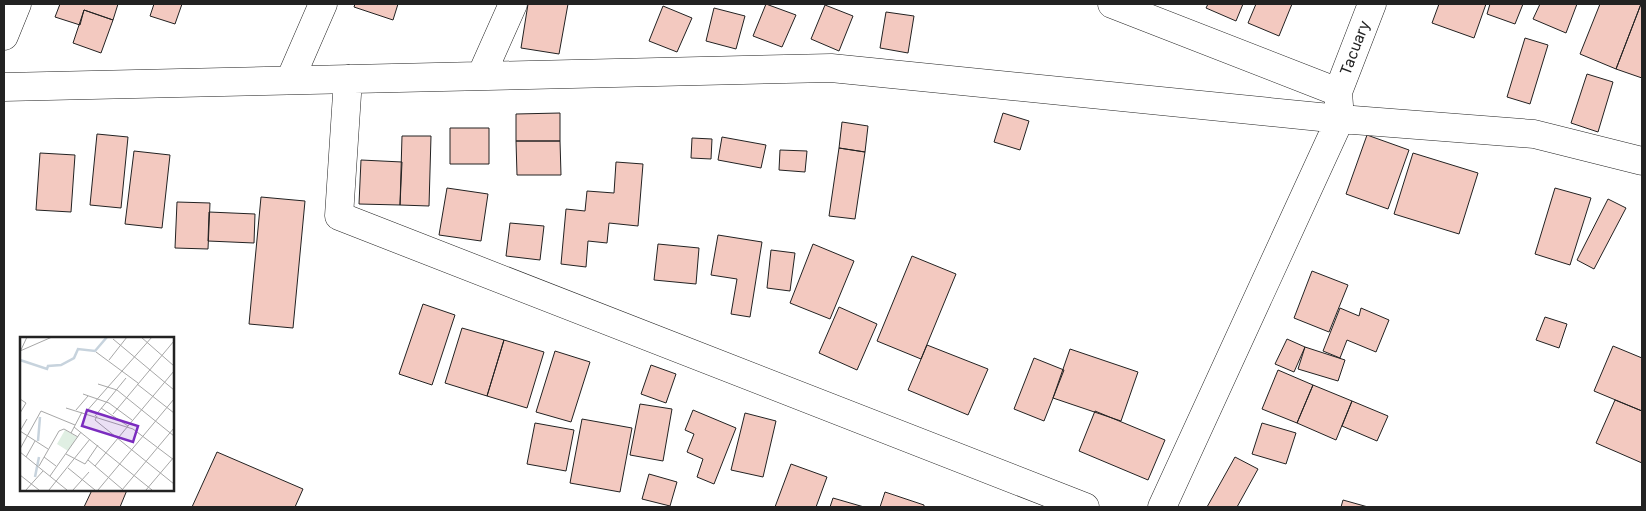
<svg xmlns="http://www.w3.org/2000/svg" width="1646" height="511" viewBox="0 0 1646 511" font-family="Inter,sans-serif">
<rect width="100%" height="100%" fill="#fff"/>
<path fill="#f3c9c0" stroke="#222" d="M 60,4 L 118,4 L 113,20 L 84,10 L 80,25 L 55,17 Z
M 154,4 L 182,4 L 175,24 L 150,16 Z
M 355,4 L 398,4 L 393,20 L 354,7 Z
M 528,4 L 568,4 L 559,54 L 521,48 Z
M 766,4 L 796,15 L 782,47 L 753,36 Z
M 1208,4 L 1243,4 L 1236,21 L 1206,8 Z
M 1256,4 L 1292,4 L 1279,36 L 1248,23 Z
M 1439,4 L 1486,4 L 1474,38 L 1432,23 Z
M 1490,4 L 1523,4 L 1515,24 L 1487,14 Z
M 1540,4 L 1577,4 L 1566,33 L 1533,19 Z
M 1600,4 L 1641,4 L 1616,69 L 1580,54 Z
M 1641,4 L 1642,4 L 1642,78 L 1616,69 Z
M 825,5 L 853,16 L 839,51 L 811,39 Z
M 663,6 L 692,18 L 677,52 L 649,41 Z
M 714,8 L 745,16 L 736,49 L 706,41 Z
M 84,10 L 113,20 L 101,53 L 73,43 Z
M 886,12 L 914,16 L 908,53 L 880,48 Z
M 1525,38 L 1548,45 L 1530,104 L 1507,97 Z
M 1587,74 L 1613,82 L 1598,132 L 1571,123 Z
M 560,113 L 560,141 L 516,141 L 516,114 Z
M 1003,113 L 1029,121 L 1020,150 L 994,142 Z
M 842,122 L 868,126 L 865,152 L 839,148 Z
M 450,128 L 489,128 L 489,164 L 450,164 Z
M 97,134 L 128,137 L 121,208 L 90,205 Z
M 1367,135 L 1409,150 L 1388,209 L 1346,194 Z
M 402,136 L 431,136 L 429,206 L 400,205 Z
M 722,137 L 766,145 L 761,168 L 718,160 Z
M 692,138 L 712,139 L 711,159 L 691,158 Z
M 516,141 L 560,141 L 561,175 L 517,175 Z
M 839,148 L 865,152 L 855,219 L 829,216 Z
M 780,150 L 807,151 L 805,172 L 779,170 Z
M 134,151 L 170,155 L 162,228 L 125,224 Z
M 40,153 L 75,155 L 71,212 L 36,210 Z
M 1413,153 L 1478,173 L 1459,234 L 1394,214 Z
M 361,160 L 402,162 L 400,205 L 359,204 Z
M 616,162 L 643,164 L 638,226 L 609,223 L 607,243 L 588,241 L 586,267 L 561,264 L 566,209 L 585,211 L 587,191 L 614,193 Z
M 447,188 L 488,194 L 481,241 L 439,235 Z
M 1555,188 L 1591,198 L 1570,265 L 1535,254 Z
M 261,197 L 305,201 L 293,328 L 249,324 Z
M 1608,199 L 1626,208 L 1594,269 L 1577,260 Z
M 177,202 L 210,203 L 208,249 L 175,248 Z
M 209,212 L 255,214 L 254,243 L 208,241 Z
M 510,223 L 544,226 L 540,260 L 506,256 Z
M 718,235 L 762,242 L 750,317 L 731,314 L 737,279 L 711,275 Z
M 658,244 L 699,248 L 696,284 L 654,280 Z
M 813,244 L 854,261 L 830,319 L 790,303 Z
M 771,250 L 795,253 L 790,291 L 767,288 Z
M 912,256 L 956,274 L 921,359 L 877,341 Z
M 1312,271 L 1348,285 L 1329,332 L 1294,318 Z
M 423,304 L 455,315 L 432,385 L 399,374 Z
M 839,307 L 877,324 L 857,370 L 819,353 Z
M 1340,308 L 1359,316 L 1361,308 L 1389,320 L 1376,352 L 1347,340 L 1340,358 L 1323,351 Z
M 1545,317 L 1567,324 L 1559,348 L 1536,340 Z
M 462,328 L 504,340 L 487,396 L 445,383 Z
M 1287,339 L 1305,347 L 1294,372 L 1275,364 Z
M 504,340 L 544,352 L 527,408 L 487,396 Z
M 927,345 L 988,369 L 968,415 L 908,390 Z
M 1613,346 L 1642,358 L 1642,411 L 1594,391 Z
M 1305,347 L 1345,360 L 1338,381 L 1298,369 Z
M 1070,349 L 1138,372 L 1121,421 L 1053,398 Z
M 555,351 L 590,362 L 571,422 L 536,412 Z
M 1034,358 L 1064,370 L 1044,421 L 1014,409 Z
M 651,365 L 676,374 L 666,403 L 641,394 Z
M 1278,370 L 1313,385 L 1297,423 L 1262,409 Z
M 1313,385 L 1352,401 L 1336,440 L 1297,423 Z
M 1615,400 L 1642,411 L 1642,463 L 1596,443 Z
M 1352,401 L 1388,416 L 1377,441 L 1342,426 Z
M 640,404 L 672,409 L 663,461 L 630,455 Z
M 693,410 L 736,428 L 714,484 L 697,477 L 703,459 L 687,452 L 694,434 L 685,430 Z
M 1095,411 L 1165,440 L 1148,480 L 1079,451 Z
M 745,413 L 776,421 L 763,477 L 731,470 Z
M 582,419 L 632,428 L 620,492 L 570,483 Z
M 535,423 L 574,430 L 566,471 L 527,464 Z
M 1262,423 L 1296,433 L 1286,464 L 1252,454 Z
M 217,452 L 303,489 L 295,507 L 192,507 Z
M 1235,457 L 1258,469 L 1237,507 L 1207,507 Z
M 791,464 L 827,477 L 816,507 L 775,507 Z
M 649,474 L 677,482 L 670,506 L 642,499 Z
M 92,490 L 127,490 L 120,507 L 84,507 Z
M 885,492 L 924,505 L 924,507 L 880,507 Z
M 833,498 L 864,507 L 830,507 Z
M 1343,500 L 1368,507 L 1341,507 Z"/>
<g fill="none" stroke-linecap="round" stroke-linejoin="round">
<defs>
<path id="minor" d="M 1112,4 L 1338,92 L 1340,119 L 1162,507
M 4,36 L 17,4
M 481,76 L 513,4
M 348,79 L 339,216 L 1085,507
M 290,80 L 323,4
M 4,87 L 831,68 L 1340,119 L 1534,134 L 1642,161
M 1338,92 L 1372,4"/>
</defs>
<use href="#minor" stroke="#222" stroke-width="29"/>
<use href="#minor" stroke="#fff" stroke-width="28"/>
</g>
<g text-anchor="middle" stroke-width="4" stroke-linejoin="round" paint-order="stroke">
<g font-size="15" fill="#222" stroke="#fff">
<text transform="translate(1355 48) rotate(-69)" y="5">Tacuary</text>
</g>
</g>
<g transform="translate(20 337)">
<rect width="154" height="154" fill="#fff"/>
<path d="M 45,93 L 57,100 L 48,114 L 37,107 Z" fill="#e0efe3"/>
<path fill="none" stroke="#c7d3dd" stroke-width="2.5" d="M 0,23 L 27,32 L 28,29 L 41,28 L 54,21 L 58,12 L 75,14 L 87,0M 18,104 L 20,80M 15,140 L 19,120"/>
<path fill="none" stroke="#a7a7a7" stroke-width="1" d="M 121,0 L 154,29M 93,2 L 154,53M 0,14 L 32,0M 0,15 L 7,0M 76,15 L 118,46M 89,23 L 107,0M 78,47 L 97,53 L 154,99M 117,47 L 154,76M 63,57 L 89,66 L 112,83M 0,62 L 6,66 L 0,76M 46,71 L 113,92 L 154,123M 56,73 L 68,59M 65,76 L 132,0M 93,77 L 154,4M 75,79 L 106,41M 77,79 L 75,83 L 154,147M 7,82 L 0,94 L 28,112M 108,89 L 154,34M 54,90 L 132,153M 51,96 L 62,75M 0,112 L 21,74 L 55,88M 0,115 L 47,153M 46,117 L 65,127 L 78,108M 6,120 L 15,104M 24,120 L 36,129M 68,123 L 102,152M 19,129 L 39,94 L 44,92 L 58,100M 75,129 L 108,89 L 81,71M 48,131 L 75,153M 0,138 L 19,153M 30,139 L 61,95M 6,153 L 23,134M 29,153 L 70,102M 53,153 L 69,135M 78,153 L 154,62M 102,153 L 154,91M 126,153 L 154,120"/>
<path fill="#7b2cbf" fill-opacity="0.15" stroke="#7b2cbf" stroke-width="2.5" d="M 67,73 L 118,89 L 113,105 L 62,89 Z"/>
<rect width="154" height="154" fill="none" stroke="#222" stroke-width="2.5"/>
</g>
<rect width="1646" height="511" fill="none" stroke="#222222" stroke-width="10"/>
</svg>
